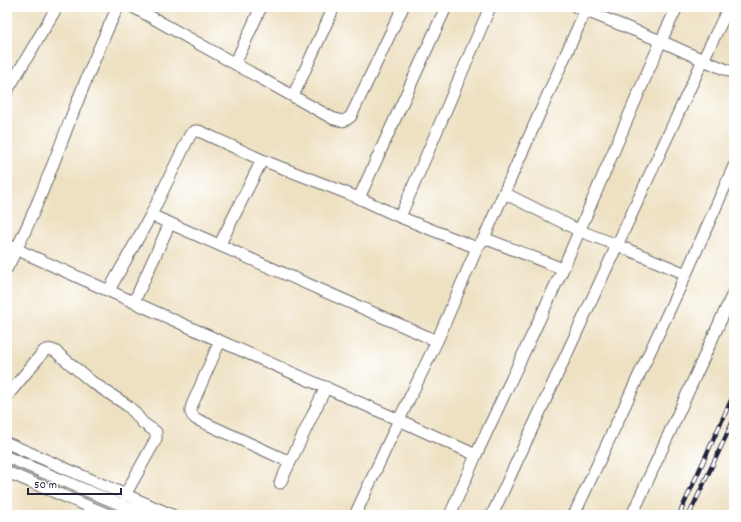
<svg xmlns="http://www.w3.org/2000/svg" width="741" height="522" viewBox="0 0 741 522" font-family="Dekko,sans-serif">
<rect width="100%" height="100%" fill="#fff"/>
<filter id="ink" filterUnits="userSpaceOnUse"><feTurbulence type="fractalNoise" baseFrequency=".025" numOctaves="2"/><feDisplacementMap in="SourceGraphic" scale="8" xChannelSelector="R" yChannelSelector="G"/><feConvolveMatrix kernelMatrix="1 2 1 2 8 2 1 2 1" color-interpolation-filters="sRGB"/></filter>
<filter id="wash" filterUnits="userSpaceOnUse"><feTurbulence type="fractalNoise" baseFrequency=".012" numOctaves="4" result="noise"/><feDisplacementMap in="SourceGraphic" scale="16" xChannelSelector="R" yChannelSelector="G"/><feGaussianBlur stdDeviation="0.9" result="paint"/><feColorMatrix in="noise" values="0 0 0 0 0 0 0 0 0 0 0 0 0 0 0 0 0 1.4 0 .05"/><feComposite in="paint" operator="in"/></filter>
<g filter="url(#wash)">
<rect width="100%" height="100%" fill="#eee1c2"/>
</g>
<g filter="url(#ink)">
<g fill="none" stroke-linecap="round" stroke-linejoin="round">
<defs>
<path id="minor" d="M 133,7 L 332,118 C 341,121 343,123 351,116 L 403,7
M 576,7 L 661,41 L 703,60 L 734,73
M 235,64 L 261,7
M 7,91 L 57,7
M 293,96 L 334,7
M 504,193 L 580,231 L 617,245 L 686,274
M 359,198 L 446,7
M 151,215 L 437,341
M 400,217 L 490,7
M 484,238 L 563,269
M 220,244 L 262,160
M 7,245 L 220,341 L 399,420 L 476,455
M 7,268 C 51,184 76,92 118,7
M 109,290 L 151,215 L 190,135 L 195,131 L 199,131 L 262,160 L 359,198 L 400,217 L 477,248
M 134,302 L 170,223
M 220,341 L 192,405 C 190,411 190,414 196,419 L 290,462
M 7,396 L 44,351 C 48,349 50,349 55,351 L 92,382 L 128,406 L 134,412 L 143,423 L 156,432 L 156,439 L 125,495
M 7,443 L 172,515
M 7,457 L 145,515
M 7,472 L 109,515
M 280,483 L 326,387
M 355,515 L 399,420 L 437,341 L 477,248 L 484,238 L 504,193 L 587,7
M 450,515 L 476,455 L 563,269 L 661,41 L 677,7
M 492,515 L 703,60 L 729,7
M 574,515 L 686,274 L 734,166
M 632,515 L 734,291"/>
</defs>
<use href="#minor" stroke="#69656a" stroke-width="13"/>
<use href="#minor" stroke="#fff" stroke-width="11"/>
<defs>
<path id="rail" d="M 679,515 L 734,394
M 689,515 L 734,419"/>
</defs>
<use href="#rail" stroke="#22223b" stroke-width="4.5"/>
<use href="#rail" stroke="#fff" stroke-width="3" stroke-dasharray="9" stroke-linecap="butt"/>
</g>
</g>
<rect width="741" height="522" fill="none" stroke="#fff" stroke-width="24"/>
<path d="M28 488v6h93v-6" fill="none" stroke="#22223b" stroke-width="2"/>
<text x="34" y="488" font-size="12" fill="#22223b" stroke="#ffffff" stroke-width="3" paint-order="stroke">50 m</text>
</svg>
